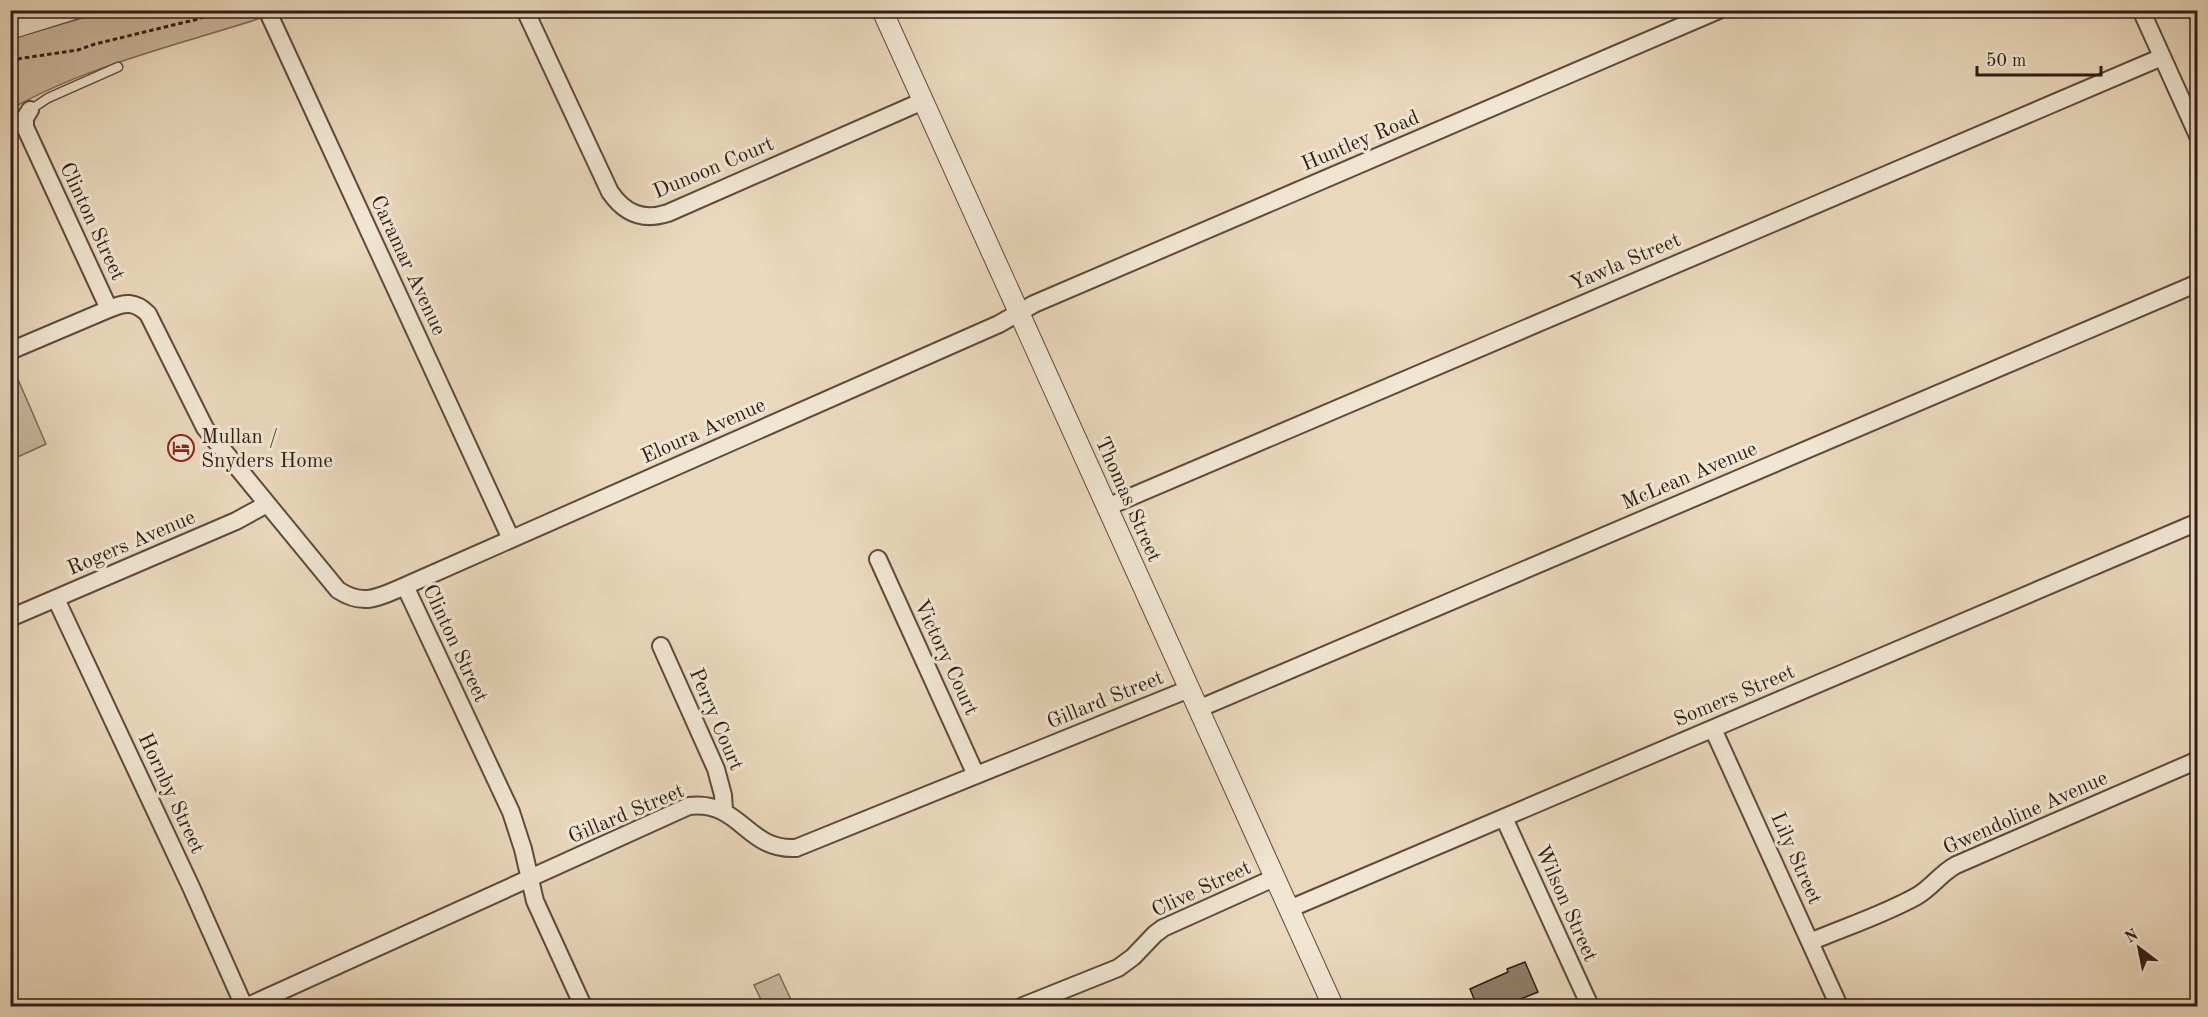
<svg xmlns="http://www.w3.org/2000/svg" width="2208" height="1017" viewBox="0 0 2208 1017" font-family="'Old Standard TT',serif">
<rect width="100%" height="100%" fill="#ead8bc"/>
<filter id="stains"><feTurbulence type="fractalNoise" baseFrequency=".00333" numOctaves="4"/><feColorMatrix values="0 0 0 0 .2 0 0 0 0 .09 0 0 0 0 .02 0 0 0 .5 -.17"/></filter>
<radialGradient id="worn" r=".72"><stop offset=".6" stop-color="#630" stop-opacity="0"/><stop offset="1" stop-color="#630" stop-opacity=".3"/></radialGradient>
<path fill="#cab89f" stroke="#7c6a5a" stroke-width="1.5" d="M 106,11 L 257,11 L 261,18 C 178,45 86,66 11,109 L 11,39 Z
M 17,377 L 46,444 L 11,460 L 11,380 Z
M 779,974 L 794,1006 L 764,1006 L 754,985 Z"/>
<path fill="#907e6b" stroke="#2e1c14" stroke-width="1.5" d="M 1525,962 L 1538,992 L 1503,1006 L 1477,1006 L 1470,989 L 1508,972 L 1507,969 Z"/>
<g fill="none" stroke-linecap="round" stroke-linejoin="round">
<defs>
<path id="service" d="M 30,110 L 48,98 L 118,67"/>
<path id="minor" d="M 267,10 L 511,539
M 525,10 L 610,192 C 625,214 643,221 668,213 L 923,101
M 2141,10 L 2198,136
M 30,110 L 25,118 L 25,127 L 109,309 C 125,302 135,301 148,314 L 205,428 L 338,590 C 364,607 379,597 405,586 L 511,812 L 523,849 L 535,901 L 583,1006
M 10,351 L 109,309
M 1107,507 L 2162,57
M 878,559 L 976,775
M 405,586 L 999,324 L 1034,304 L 1719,10
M 56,599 L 191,887 L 244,1006
M 10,618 L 236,521 L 267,504
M 661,646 L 716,769 L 723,795 L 724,811
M 1198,709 L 2198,283
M 1713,729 L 1839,1006
M 1504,818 L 1590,1006
M 1289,909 L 2198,522
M 1810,942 C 1845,927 1883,915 1917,896 C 1931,888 1941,873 1956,865 L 2198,760
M 248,1006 L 689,806 C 741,800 746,851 796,848 L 1189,689
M 1023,1006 L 1118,968 L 1133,957 L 1155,934 L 1163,928 L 1274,878"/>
<path id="tertiary" d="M 882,10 L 1333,1006
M 10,29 L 71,10"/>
</defs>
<use href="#service" stroke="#5d4b3e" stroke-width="11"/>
<use href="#minor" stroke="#5d4b3e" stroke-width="20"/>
<use href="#tertiary" stroke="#5d4b3e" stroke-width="22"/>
<path stroke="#2e1c14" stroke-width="3" stroke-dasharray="4.5 3" stroke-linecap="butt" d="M 10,60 L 78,50 L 95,44 L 198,19 L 221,10"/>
<use href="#service" stroke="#f1e6d3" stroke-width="8"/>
<use href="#minor" stroke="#f1e6d3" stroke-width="16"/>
<use href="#tertiary" stroke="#f1e6d3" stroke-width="20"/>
</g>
<defs>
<symbol id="hotel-ring" viewBox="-11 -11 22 22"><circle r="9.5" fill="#f1e6d3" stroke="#8f2418" stroke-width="1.5"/><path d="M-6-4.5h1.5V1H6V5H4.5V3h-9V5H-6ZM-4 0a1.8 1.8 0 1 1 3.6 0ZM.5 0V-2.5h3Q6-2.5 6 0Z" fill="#8f2418"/></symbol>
</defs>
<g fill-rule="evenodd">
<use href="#hotel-ring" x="166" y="433" width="30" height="30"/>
</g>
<g text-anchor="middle" stroke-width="6" stroke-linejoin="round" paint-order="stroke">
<g font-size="21" fill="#2e1c14" stroke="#f1e6d3">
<text transform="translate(1360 140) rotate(-23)" y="7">Huntley Road</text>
<text transform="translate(713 167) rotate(-23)" y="7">Dunoon Court</text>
<text transform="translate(93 221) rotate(65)" y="7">Clinton Street</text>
<text transform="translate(1625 261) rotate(-23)" y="7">Yawla Street</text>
<text transform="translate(409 265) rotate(65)" y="7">Caramar Avenue</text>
<text transform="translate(703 430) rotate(-24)" y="7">Eloura Avenue</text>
<text transform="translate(1689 475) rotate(-23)" y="7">McLean Avenue</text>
<text transform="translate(1129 499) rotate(66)" y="7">Thomas Street</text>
<text transform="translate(131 542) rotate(-23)" y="7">Rogers Avenue</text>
<text transform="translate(456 643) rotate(65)" y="7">Clinton Street</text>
<text transform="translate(947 657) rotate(65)" y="7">Victory Court</text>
<text transform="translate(1734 695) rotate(-23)" y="7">Somers Street</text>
<text transform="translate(1105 699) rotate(-22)" y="7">Gillard Street</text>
<text transform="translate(717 719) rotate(67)" y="7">Perry Court</text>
<text transform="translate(172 793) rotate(65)" y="7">Hornby Street</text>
<text transform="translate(2025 812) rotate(-24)" y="7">Gwendoline Avenue</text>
<text transform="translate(626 813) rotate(-23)" y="7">Gillard Street</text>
<text transform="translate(1797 858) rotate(66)" y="7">Lily Street</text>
<text transform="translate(1201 888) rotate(-25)" y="7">Clive Street</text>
<text transform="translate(1567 903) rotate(66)" y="7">Wilson Street</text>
</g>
<g font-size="21" fill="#2e1c14" stroke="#f1e6d3" text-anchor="start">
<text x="201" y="443">Mullan /<tspan x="201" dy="24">Snyders Home</tspan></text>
</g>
</g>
<rect width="2208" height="1017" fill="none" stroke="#ead8bc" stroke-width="36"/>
<rect x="12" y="12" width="2184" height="993" fill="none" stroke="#2e1c14" stroke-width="3"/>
<rect x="18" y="18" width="2172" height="981" fill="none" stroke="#2e1c14" stroke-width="1.5"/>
<g transform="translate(2139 948) rotate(328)" stroke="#f1e6d3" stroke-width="4.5" paint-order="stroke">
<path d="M0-4.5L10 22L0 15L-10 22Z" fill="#2e1c14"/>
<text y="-9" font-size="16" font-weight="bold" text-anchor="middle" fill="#2e1c14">N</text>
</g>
<path d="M1977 66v9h124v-9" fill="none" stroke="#2e1c14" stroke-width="3"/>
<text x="1986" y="66" font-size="18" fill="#2e1c14" stroke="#f1e6d3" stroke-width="4.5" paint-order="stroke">50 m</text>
<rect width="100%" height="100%" filter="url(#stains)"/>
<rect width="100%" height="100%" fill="url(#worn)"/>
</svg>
